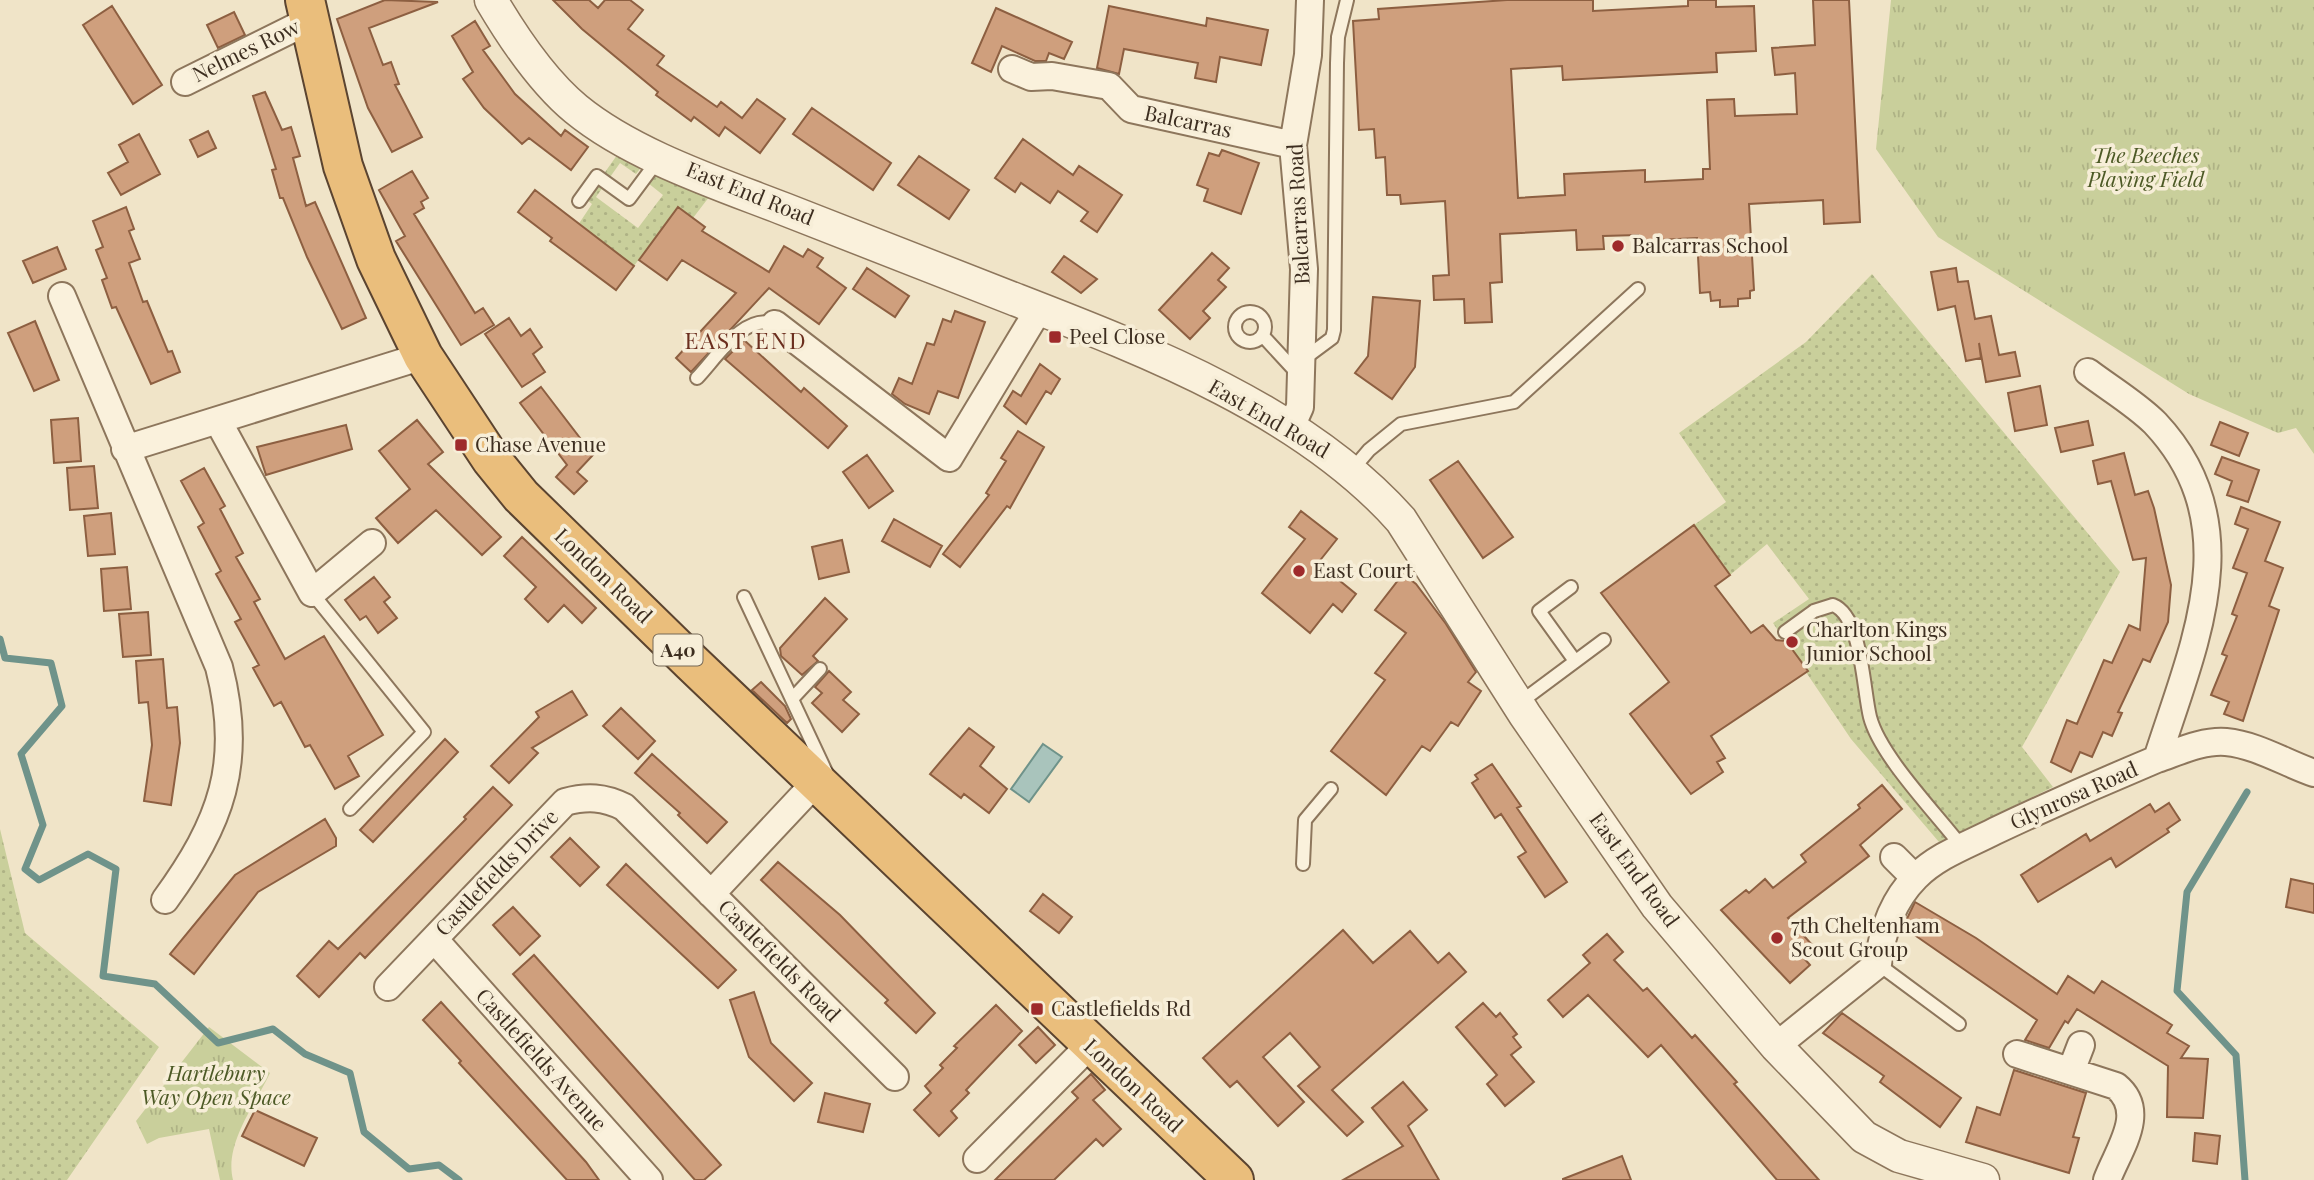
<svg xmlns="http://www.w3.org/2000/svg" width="2314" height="1180" viewBox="0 0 2314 1180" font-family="'Playfair Display',serif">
<defs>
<pattern id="grass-dots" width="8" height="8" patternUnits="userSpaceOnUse" patternTransform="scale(1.75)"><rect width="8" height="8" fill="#c9cf9b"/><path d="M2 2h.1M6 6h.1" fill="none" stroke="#aeb285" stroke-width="1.8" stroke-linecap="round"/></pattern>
<pattern id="park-tufts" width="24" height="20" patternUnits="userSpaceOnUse" patternTransform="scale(1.75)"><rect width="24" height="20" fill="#c9cf9b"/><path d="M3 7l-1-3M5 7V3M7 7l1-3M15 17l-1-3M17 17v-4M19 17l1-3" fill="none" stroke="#aeb285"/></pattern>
</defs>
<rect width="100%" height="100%" fill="#f0e4c8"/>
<path fill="url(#grass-dots)" d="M 627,141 L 652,153 L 636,174 L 620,163 L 596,197 L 638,228 L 663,195 L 648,183 L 665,159 L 719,184 L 693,218 L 677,207 L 634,266 L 578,225 L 592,204 L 586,199 Z
M 1872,274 L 2120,572 L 2022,747 L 2053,787 L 1939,842 L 1851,739 L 1773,623 L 1809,599 L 1767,544 L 1730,575 L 1694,525 L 1726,502 L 1679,433 L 1806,342 Z
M 0,829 L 25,933 L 159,1047 L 67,1180 L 0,1180 Z"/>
<path fill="url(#park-tufts)" d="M 1891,0 L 2314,0 L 2314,454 L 2296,428 L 2278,433 L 2189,394 L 1938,237 L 1876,149 Z
M 209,1027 L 270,1073 C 255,1105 224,1144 233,1180 L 220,1180 L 209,1129 L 159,1138 L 147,1144 L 136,1121 Z"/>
<path fill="#a9c4bc" stroke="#6f938a" stroke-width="2" d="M 1043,744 L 1062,757 L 1029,802 L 1011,789 Z"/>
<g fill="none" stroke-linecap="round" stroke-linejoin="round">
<path stroke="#6f938a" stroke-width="7" d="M 0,639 L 5,658 L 51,663 L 62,706 L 21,754 L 43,825 L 25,869 L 39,880 L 88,854 L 116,869 L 103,976 L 155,984 L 218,1043 L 273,1029 L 305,1054 L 350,1073 L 364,1132 L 409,1169 L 439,1165 L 459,1180
M 2245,1180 L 2236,1055 L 2177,991 L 2187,892 L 2247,792"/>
</g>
<path fill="#cf9f7d" stroke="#8d5f41" stroke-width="2" d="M 385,0 L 438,2 L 369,28 L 383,65 L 391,62 L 399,84 L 395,85 L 422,137 L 392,152 L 368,108 L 337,19 Z
M 553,0 L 589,0 L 598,8 L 605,0 L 630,0 L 643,10 L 628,29 L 664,56 L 657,65 L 717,107 L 721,102 L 742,118 L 757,99 L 785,119 L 760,153 L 725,127 L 719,136 L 694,117 L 691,121 L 656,95 L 658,92 L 582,29 Z
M 1507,0 L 1593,0 L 1593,11 L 1688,6 L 1688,0 L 1716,0 L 1716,7 L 1754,6 L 1756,51 L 1716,53 L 1717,72 L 1563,80 L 1562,66 L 1511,69 L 1518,198 L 1565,195 L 1564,174 L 1645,170 L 1645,182 L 1703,179 L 1703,169 L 1710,169 L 1707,100 L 1734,99 L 1735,116 L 1797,114 L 1795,73 L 1775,75 L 1772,48 L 1815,45 L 1813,0 L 1849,0 L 1860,222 L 1824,224 L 1823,200 L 1749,204 L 1754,290 L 1750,291 L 1750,298 L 1738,299 L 1738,306 L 1720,307 L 1720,300 L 1711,301 L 1710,292 L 1700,293 L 1697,238 L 1638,241 L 1638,235 L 1603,236 L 1604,249 L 1577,250 L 1576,230 L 1500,234 L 1502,282 L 1490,283 L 1492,322 L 1465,323 L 1464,299 L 1434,300 L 1433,276 L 1449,275 L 1445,201 L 1401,204 L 1400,195 L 1387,195 L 1385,157 L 1376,158 L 1374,129 L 1359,130 L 1353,21 L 1379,19 L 1378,9 Z
M 112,6 L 162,85 L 133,104 L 83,25 Z
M 1109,6 L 1206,26 L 1207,18 L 1268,30 L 1261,65 L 1220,57 L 1216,82 L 1195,78 L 1198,63 L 1124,49 L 1119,74 L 1097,68 Z
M 996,8 L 1072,42 L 1064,59 L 1049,53 L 1046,61 L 1035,61 L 1002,46 L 991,72 L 972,63 Z
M 234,12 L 245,35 L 218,48 L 207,25 Z
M 475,21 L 490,46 L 483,50 L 515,94 L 561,136 L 565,130 L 588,147 L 571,170 L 529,138 L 522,144 L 484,108 L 463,79 L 473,72 L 452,36 Z
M 265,92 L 282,130 L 291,127 L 300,156 L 293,158 L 306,206 L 315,202 L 366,318 L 342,329 L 307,257 L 283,198 L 280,198 L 272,170 L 276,169 L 253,96 Z
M 812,108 L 891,163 L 873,190 L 793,134 Z
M 208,131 L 216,148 L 198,157 L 190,140 Z
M 139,134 L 160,174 L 121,195 L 108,173 L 128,162 L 119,145 Z
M 1023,139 L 1073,175 L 1079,166 L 1122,195 L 1097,232 L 1081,221 L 1088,212 L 1058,191 L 1050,203 L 1021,183 L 1015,192 L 995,178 Z
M 1222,150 L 1259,163 L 1241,214 L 1204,201 L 1208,189 L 1197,185 L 1209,153 L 1219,156 Z
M 919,156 L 969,190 L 949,219 L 898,185 Z
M 412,171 L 428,198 L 421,202 L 424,208 L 414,214 L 475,313 L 483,308 L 494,325 L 461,345 L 396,241 L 405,236 L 379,190 Z
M 535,190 L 634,266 L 616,290 L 550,241 L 552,238 L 518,212 Z
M 126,207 L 134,229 L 129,231 L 140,259 L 129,263 L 143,302 L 147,301 L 168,352 L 172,351 L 180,372 L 151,384 L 116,307 L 112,308 L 102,280 L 107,278 L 96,250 L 103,247 L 93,221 Z
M 678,207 L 705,227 L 702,231 L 769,272 L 784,246 L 803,257 L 808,249 L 823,258 L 817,267 L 846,288 L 819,324 L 769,288 L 691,372 L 676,358 L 736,293 L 682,260 L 667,280 L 639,260 Z
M 57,247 L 66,269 L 33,283 L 23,261 Z
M 1212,253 L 1229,268 L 1218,280 L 1226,287 L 1203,311 L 1210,318 L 1190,339 L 1159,310 Z
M 1064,256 L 1097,279 L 1081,293 L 1052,272 Z
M 867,268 L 909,296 L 895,317 L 853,289 Z
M 1956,268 L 1958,282 L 1968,281 L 1975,319 L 1991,316 L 1999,355 L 2015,352 L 2020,376 L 1986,382 L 1979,343 L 1981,358 L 1966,361 L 1955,306 L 1938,310 L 1931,272 Z
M 1373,297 L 1420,301 L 1415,367 L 1392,399 L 1355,373 L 1368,356 Z
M 955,311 L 985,322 L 958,398 L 938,391 L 929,414 L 905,404 L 892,394 L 899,378 L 912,384 L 927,343 L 934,345 L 943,319 L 951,322 Z
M 509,318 L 521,336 L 530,329 L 542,347 L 533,354 L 545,372 L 522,387 L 485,334 Z
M 35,321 L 59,380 L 34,391 L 8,333 Z
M 744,340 L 801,392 L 804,388 L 847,426 L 828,448 L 725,359 Z
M 1040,364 L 1060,379 L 1051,394 L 1046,391 L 1026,424 L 1004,406 L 1013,391 L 1021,396 Z
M 2040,386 L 2047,425 L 2015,431 L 2008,393 Z
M 541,387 L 593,455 L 577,472 L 587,481 L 574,494 L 556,477 L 567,465 L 520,403 Z
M 78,418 L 81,461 L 54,463 L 51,420 Z
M 417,420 L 443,452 L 428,464 L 501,537 L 482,555 L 436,510 L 398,543 L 376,518 L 410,489 L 379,451 Z
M 2088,421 L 2093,445 L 2061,452 L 2055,428 Z
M 2220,422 L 2248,433 L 2239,456 L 2211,445 Z
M 346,425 L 352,449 L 266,475 L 257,447 Z
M 1018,431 L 1044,447 L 1010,508 L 1007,506 L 960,567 L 943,554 L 989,495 L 986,493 L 1006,461 L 1001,458 Z
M 2124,453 L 2135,495 L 2148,491 L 2154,508 L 2171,585 L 2168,622 L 2150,662 L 2143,659 L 2118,712 L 2122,713 L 2112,736 L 2103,732 L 2092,757 L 2080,752 L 2071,772 L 2051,762 L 2067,720 L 2077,724 L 2104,660 L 2112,663 L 2129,625 L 2140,630 L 2146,558 L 2133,560 L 2111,481 L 2098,484 L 2093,461 Z
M 867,455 L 893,491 L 869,508 L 843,472 Z
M 2222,457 L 2259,470 L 2248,502 L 2227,495 L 2232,481 L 2215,474 Z
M 1458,461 L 1513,537 L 1483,558 L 1430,480 Z
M 94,466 L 98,508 L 70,510 L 67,468 Z
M 204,468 L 225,506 L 220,509 L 243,553 L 236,557 L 260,599 L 254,602 L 285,659 L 324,636 L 383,735 L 348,756 L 359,776 L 335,789 L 310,745 L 305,747 L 281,702 L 274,706 L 253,668 L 259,665 L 235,622 L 241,619 L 216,574 L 221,571 L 198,527 L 204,523 L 181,481 Z
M 2241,507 L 2280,522 L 2265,561 L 2283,568 L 2269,606 L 2279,610 L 2243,721 L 2224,714 L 2229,702 L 2211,695 L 2227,656 L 2222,654 L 2237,616 L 2232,614 L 2247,573 L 2233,568 L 2248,529 L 2235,524 Z
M 1301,511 L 1337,539 L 1318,563 L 1356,594 L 1342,612 L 1333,604 L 1310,633 L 1262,593 L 1305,539 L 1289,527 Z
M 111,513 L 115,554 L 88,556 L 84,516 Z
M 894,519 L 942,546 L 930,567 L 882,541 Z
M 1694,525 L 1730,575 L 1715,586 L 1751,633 L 1763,625 L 1776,640 L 1786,641 L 1808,671 L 1711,736 L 1725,758 L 1717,762 L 1723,772 L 1691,794 L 1630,714 L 1669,682 L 1601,593 Z
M 522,537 L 596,608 L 582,623 L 564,605 L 548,622 L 525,599 L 536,587 L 504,556 Z
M 842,540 L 849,572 L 819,579 L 812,547 Z
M 127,567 L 131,609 L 104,611 L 101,569 Z
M 1403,574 L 1416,584 L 1446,624 L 1476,672 L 1468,682 L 1481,691 L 1458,726 L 1451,722 L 1430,751 L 1422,746 L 1386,795 L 1331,751 L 1385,680 L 1375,673 L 1406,633 L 1375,610 Z
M 374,577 L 390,597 L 384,602 L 397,618 L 378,633 L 366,616 L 360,620 L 345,600 Z
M 825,598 L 847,619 L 813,656 L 818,661 L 802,675 L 781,656 L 780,648 Z
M 148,612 L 151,655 L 123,657 L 119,614 Z
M 163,659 L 167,708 L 177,707 L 180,743 L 171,805 L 144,801 L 152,745 L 148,702 L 139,703 L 136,661 Z
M 829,671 L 851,692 L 843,700 L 859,714 L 842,732 L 812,703 L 822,693 L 815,687 Z
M 761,682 L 785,706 L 791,719 L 787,723 L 752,690 Z
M 572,691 L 587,715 L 532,748 L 538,753 L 509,783 L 491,766 L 539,717 L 536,712 Z
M 621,708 L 655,741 L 638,759 L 603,726 Z
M 969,728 L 994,747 L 980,766 L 1007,789 L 989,813 L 964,794 L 961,798 L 930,774 Z
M 445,739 L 458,752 L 373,842 L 360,830 Z
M 652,754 L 727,822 L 707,843 L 678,815 L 680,813 L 635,773 Z
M 1492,764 L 1521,806 L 1517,808 L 1567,882 L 1545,897 L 1518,857 L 1526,852 L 1501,814 L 1495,818 L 1472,783 L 1478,779 L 1475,775 Z
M 1882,785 L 1902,809 L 1860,845 L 1869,856 L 1788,918 L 1813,946 L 1802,956 L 1810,965 L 1790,983 L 1721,910 L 1746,890 L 1749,893 L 1765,879 L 1773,888 L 1806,862 L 1801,855 L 1860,808 L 1858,805 Z
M 493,787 L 512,805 L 365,958 L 360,953 L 319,997 L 297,976 L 329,941 L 338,949 L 466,819 L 464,817 Z
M 2169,803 L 2180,820 L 2167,829 L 2169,832 L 2116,867 L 2111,858 L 2038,902 L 2021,875 L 2086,834 L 2090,841 L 2150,804 L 2155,812 Z
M 325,819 L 336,838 L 336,846 L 258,892 L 194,974 L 170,954 L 235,875 Z
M 570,838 L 599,867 L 580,886 L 551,857 Z
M 778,862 L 840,915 L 935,1013 L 916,1033 L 885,1003 L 888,1000 L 761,880 Z
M 626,864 L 736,970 L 718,988 L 607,885 Z
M 2291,879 L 2314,884 L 2314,913 L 2286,907 Z
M 1043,894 L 1072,917 L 1059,933 L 1030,911 Z
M 1915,902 L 1976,938 L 2057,994 L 2068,976 L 2094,993 L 2102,981 L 2172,1025 L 2167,1033 L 2189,1046 L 2181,1058 L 2208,1059 L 2203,1118 L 2167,1117 L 2168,1066 L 2077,1009 L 2068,1023 L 2065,1021 L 2049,1048 L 2025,1040 L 2037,1020 L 1903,927 Z
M 513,907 L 540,936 L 520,955 L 493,925 Z
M 1343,930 L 1373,963 L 1410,931 L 1438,963 L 1449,953 L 1466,972 L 1332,1090 L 1363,1122 L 1347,1136 L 1298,1086 L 1320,1067 L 1290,1033 L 1263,1057 L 1304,1102 L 1278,1126 L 1237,1081 L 1230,1087 L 1203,1058 Z
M 1607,934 L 1623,952 L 1614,960 L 1643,991 L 1647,988 L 1692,1038 L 1695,1035 L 1737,1082 L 1734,1084 L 1819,1180 L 1777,1180 L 1661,1045 L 1648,1057 L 1588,995 L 1563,1017 L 1548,1000 L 1590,963 L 1583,955 Z
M 534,955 L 721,1165 L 704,1180 L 695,1180 L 513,974 Z
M 754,992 L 771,1043 L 812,1083 L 794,1101 L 749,1057 L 730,1000 Z
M 441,1002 L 586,1162 L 599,1180 L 567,1180 L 459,1063 L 461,1061 L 423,1020 Z
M 1483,1003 L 1496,1017 L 1500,1013 L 1517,1034 L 1513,1037 L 1521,1047 L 1511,1055 L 1534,1082 L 1505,1106 L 1487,1084 L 1497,1075 L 1456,1027 Z
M 996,1005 L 1022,1031 L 966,1090 L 969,1093 L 951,1111 L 957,1118 L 939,1136 L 914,1110 L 931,1093 L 925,1086 L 943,1068 L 940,1065 L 957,1048 L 954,1046 Z
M 1842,1013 L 1961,1098 L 1940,1127 L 1880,1082 L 1884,1076 L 1823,1033 Z
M 1038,1027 L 1055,1045 L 1036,1063 L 1019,1045 Z
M 2014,1070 L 2086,1093 L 2073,1137 L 2079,1138 L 2069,1173 L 1966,1142 L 1977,1107 L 2000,1115 Z
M 1091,1074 L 1105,1090 L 1093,1100 L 1121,1129 L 1103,1146 L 1096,1139 L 1054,1180 L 995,1180 L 1078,1098 L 1072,1092 Z
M 1403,1082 L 1427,1110 L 1408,1126 L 1439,1180 L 1343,1180 L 1403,1146 L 1372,1108 Z
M 825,1093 L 870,1104 L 863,1132 L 818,1122 Z
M 255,1110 L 317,1138 L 304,1166 L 242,1136 Z
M 2195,1133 L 2220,1136 L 2217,1164 L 2193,1161 Z
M 1622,1156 L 1631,1180 L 1563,1180 L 1563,1179 Z"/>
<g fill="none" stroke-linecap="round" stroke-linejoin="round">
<defs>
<path id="service" d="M 579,201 L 597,176 L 629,199 L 658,160
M1235 327a15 15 0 1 1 30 0a15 15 0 1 1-30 0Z
M 1263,336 L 1298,374
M 1301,361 L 1332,338 L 1334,330 L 1337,63 L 1338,37 L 1347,0
M 697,378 C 717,357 744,313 775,324
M 1352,470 L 1369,450 L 1401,424 L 1514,402 L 1638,289
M 1571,587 L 1539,611 L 1575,661
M 312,593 L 424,732 L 350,809
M 744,597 L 827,774
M 1785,632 L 1814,611 L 1833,605 C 1862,616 1863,689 1870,717 C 1880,756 1936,813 1962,847
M 792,699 L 820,669
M 1518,704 L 1604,640
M 1303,864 L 1305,820 L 1331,789
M 1878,964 L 1959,1024"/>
<path id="minor" d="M 1012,69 L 1031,77 L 1052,76 L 1109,86 L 1131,109 L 1293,145
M 185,82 L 308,21
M 62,296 L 219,667 C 244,763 221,823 165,900
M 775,324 L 949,458 L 1039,309
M 218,421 L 312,593 L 372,543
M 1291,427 L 1300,407 L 1304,269 L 1293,145 L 1308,55 L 1310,0
M 125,449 L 423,356
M 2157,759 C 2178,752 2203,740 2226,742 C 2257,745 2285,763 2314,773
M 1894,857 L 1915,878
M 711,894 L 816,782
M 434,939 L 649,1180
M 388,987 L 565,802 C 587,796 604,797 624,807 L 895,1077
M 1776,1046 L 1878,964 C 1882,931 1892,901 1916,877 C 1938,855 1968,845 1995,831 C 2048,806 2102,782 2157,759 C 2193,646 2251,525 2155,423 C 2136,404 2109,388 2088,372
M 2017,1054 L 2116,1086 C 2148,1112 2118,1150 2107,1180
M 2071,1071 L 2081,1045
M 977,1159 L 1090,1045"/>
<path id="tertiary" d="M 491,0 C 514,39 542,81 576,109 C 632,155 717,183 784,209 C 860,239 937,269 1014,299 C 1148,351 1304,411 1401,520 L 1525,715 L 1657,906 L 1776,1046 L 1864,1137 L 1899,1156 L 1983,1180"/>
<path id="trunk" d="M 305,0 L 343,166 L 376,259 L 423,356 L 491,459 L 521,496 L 691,662 L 1234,1180"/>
</defs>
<use href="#service" stroke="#8d765c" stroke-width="16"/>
<use href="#minor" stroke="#8d765c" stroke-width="30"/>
<use href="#tertiary" stroke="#8d765c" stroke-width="35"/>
<use href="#trunk" stroke="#5b4430" stroke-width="42"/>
<use href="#service" stroke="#faf1dc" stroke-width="12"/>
<use href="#minor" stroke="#faf1dc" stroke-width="26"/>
<use href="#tertiary" stroke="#faf1dc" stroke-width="32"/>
<use href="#trunk" stroke="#eabe7c" stroke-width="38"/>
</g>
<g fill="#9e2a2b" stroke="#f7eed8" stroke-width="2.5">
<circle cx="1618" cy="246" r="7"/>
<rect x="1048" y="330" width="14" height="14" rx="3.5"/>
<rect x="454" y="438" width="14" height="14" rx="3.5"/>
<circle cx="1299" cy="571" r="7"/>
<circle cx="1792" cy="642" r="7"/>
<circle cx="1777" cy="938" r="7"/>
<rect x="1030" y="1002" width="14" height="14" rx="3.5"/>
</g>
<g text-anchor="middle" stroke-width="7" stroke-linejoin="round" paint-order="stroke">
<rect fill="#f7eed8" stroke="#756857" stroke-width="2" x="653.5" y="634.5" width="49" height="31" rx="5"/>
<g font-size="19" font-weight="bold" fill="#3d2e20">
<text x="678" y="657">A40</text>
</g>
<g font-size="21" fill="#3d2e20" stroke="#f7eed8">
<text transform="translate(246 51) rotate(-26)" y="7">Nelmes Row</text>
<text transform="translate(1188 122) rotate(12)" y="7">Balcarras</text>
<text transform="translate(750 194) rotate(22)" y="7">East End Road</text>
<text transform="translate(1299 214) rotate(-93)" y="7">Balcarras Road</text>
<text transform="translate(1269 419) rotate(30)" y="7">East End Road</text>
<text transform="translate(603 576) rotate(44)" y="7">London Road</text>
<text transform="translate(2074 796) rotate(-24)" y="7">Glynrosa Road</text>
<text transform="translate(1634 870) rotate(54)" y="7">East End Road</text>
<text transform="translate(497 873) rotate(-46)" y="7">Castlefields Drive</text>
<text transform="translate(779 961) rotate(45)" y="7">Castlefields Road</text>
<text transform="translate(541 1060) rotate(48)" y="7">Castlefields Avenue</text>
<text transform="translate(1133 1086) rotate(43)" y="7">London Road</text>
</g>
<g font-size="21" font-style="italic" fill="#4d5a26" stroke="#f7eed8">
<text x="2146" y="163">The Beeches<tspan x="2146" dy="24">Playing Field</tspan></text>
<text x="216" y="1081">Hartlebury<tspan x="216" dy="24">Way Open Space</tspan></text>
</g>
<g font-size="21" fill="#3d2e20" stroke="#f7eed8" text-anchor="start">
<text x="1632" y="253">Balcarras School</text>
<text x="1069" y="344">Peel Close</text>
<text x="475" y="452">Chase Avenue</text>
<text x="1313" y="578">East Court</text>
<text x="1806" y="637">Charlton Kings<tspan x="1806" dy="24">Junior School</tspan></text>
<text x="1791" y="933">7th Cheltenham<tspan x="1791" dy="24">Scout Group</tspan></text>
<text x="1051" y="1016">Castlefields Rd</text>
</g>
<g font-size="23" letter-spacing="2" fill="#6b2e1e" stroke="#f7eed8">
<text x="746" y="349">EAST END</text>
</g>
</g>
</svg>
